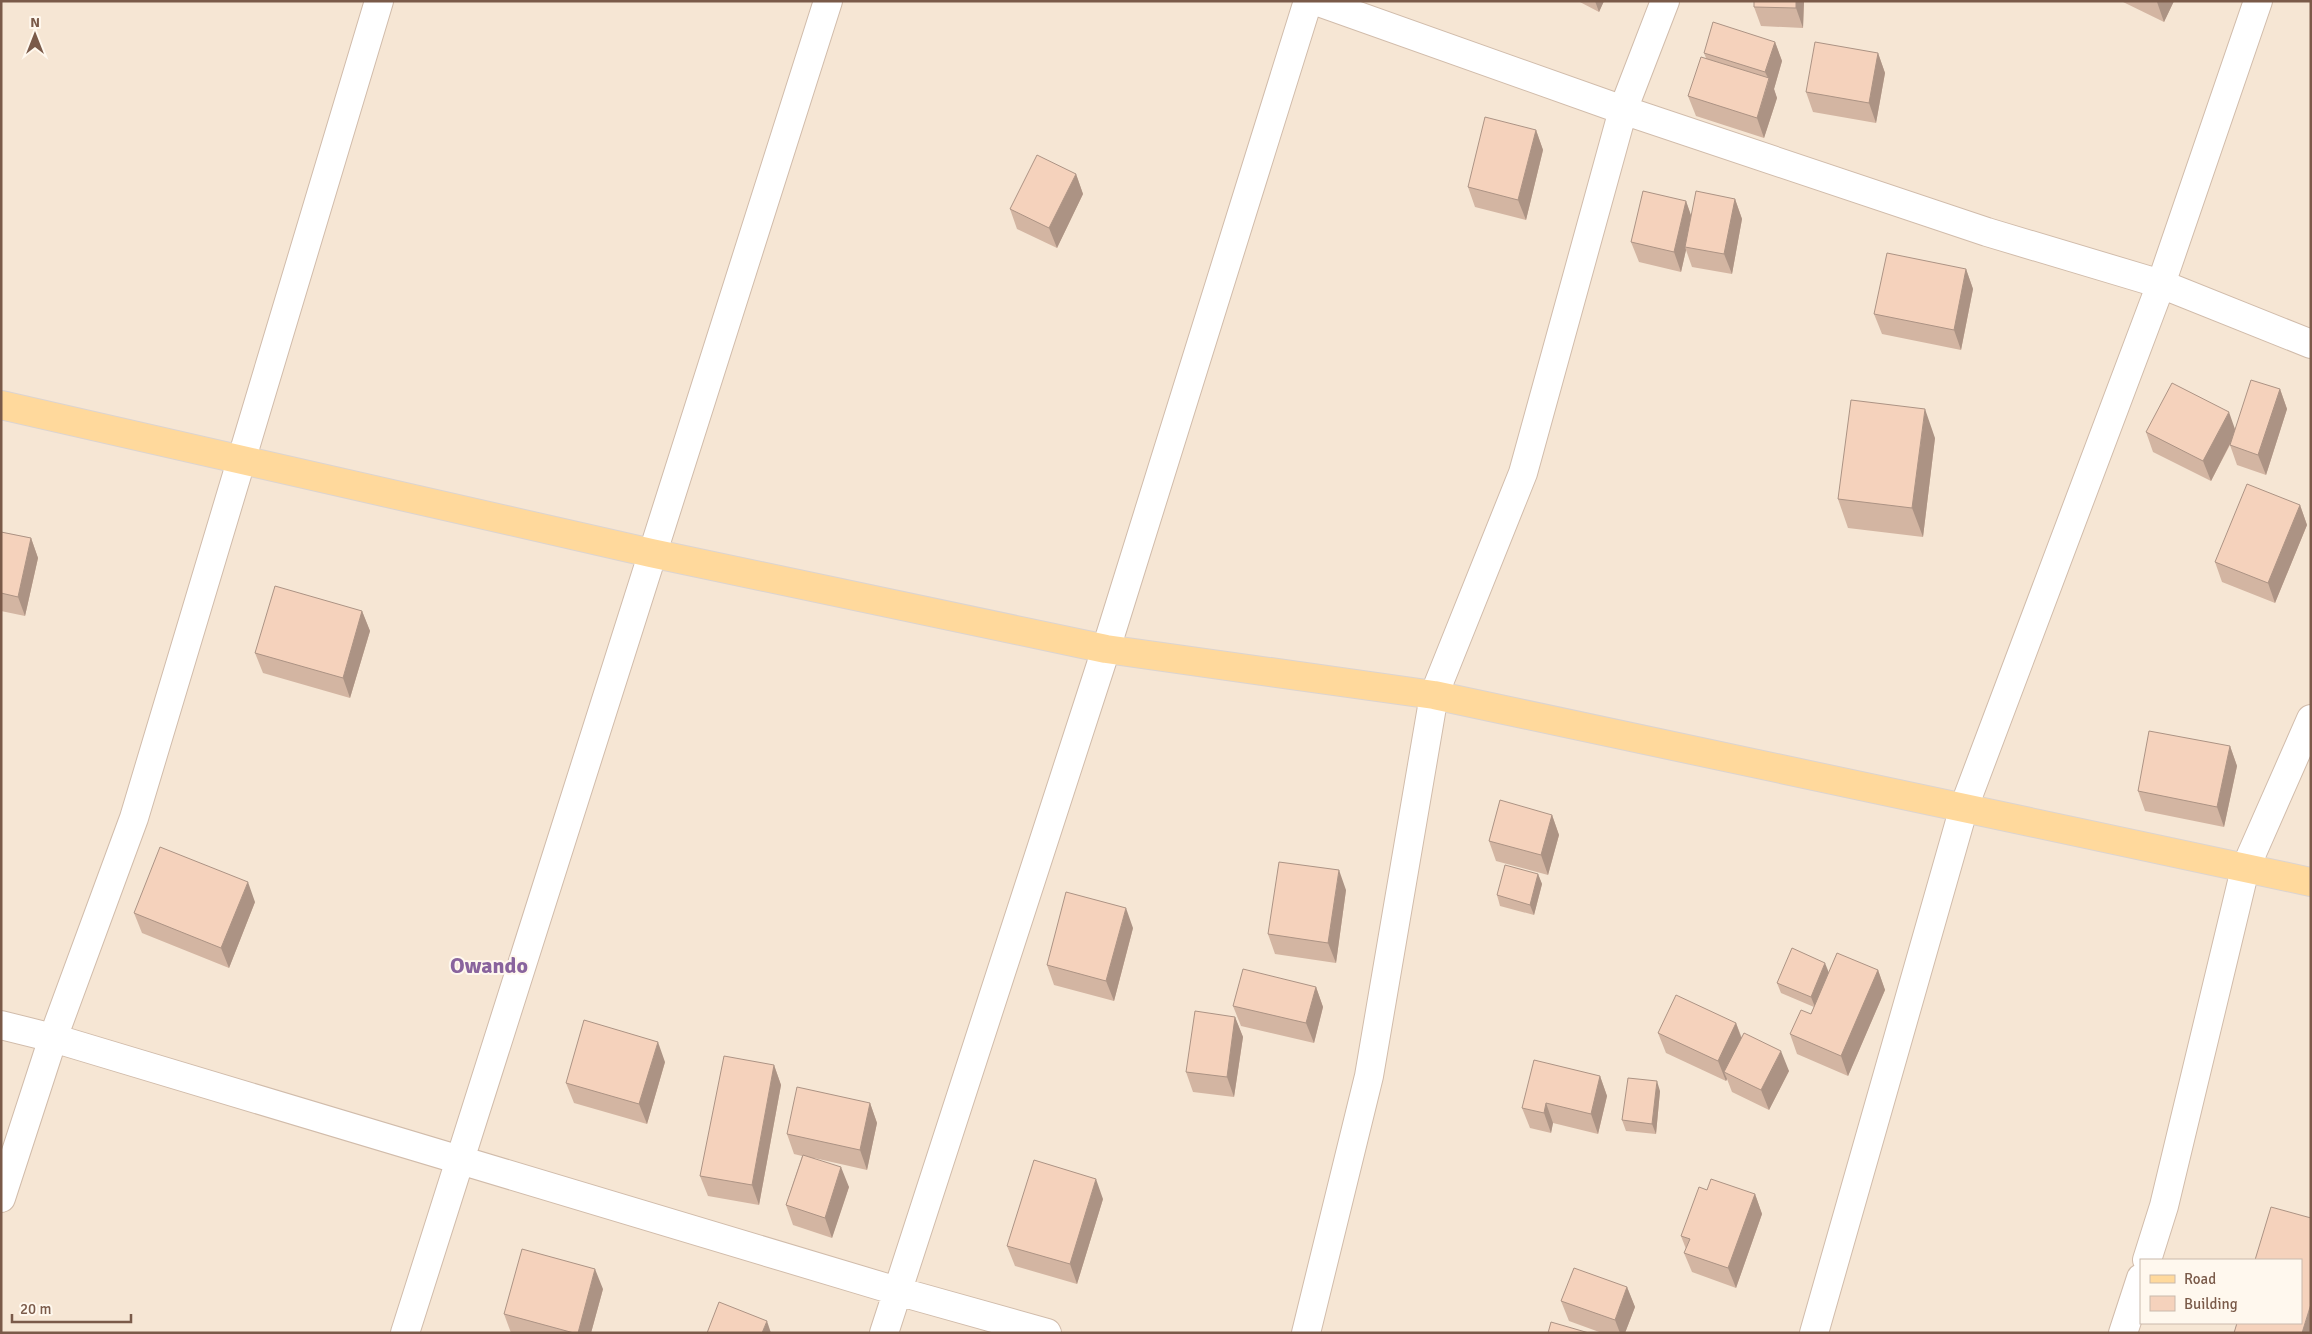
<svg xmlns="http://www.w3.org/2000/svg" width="2312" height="1334" viewBox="0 0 2312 1334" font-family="Signika,sans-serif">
<rect width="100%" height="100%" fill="#fef5e7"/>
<path fill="#f6e6d4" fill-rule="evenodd" d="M 1,1 L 2311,1 L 2311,1333 L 1,1333 ZM 2141,1260 L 2301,1260 L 2301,1323 L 2141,1323 Z"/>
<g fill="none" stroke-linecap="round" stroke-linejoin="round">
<defs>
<path id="minor" d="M 1316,1 L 1623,110 L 1987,232 L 2161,284 L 2311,344
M 1,1025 L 53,1038 L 897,1291 L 1047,1333
M 1,1198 L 53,1038 L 134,818 L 379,1
M 2147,1260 L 2164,1206 L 2245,869 L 2311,719
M 405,1333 L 828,1
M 884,1333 L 1106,649 L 1308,1
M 1306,1333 L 1369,1076 L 1434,695 L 1523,473 L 1623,110 L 1665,1
M 1814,1333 L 1964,807 L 2161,284 L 2258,1
M 2123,1333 L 2141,1278"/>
<path id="major" d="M 1,405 L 651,553 L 1106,649 L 1434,695 L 2311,882"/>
</defs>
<use href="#minor" stroke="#d1bcab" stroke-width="30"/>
<use href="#major" stroke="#dcd4d0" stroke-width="30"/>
<use href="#minor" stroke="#fff" stroke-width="28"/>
<use href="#major" stroke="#ffd99c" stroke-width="28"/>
</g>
<path fill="#d3b5a2" d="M 1578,1 L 1604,1 L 1599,12 Z
M 1754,1 L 1804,1 L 1803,28 L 1761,26 L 1754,7 Z
M 2121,1 L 2174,1 L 2164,22 Z
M 1775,42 L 1782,61 L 1774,89 L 1777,98 L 1764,138 L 1696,116 L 1688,96 L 1706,58 L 1704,53 Z
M 1878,53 L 1885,73 L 1876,123 L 1813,112 L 1806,92 Z
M 1536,130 L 1543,150 L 1526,220 L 1475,207 L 1468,187 Z
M 1076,174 L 1083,194 L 1057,248 L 1017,229 L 1010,209 Z
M 1735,199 L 1742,219 L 1732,274 L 1692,267 L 1686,250 L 1681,272 L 1639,262 L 1631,242 L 1686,201 L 1691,216 Z
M 1966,269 L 1973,289 L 1961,350 L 1882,334 L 1874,314 Z
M 2280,389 L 2287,409 L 2266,475 L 2237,465 L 2230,445 L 2231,443 L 2211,481 L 2153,452 L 2146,432 L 2235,429 Z
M 1935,438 L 1923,537 L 1848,528 L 1838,499 Z
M 2300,505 L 2307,525 L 2275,603 L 2222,582 L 2215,562 Z
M 1,532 L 31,538 L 38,558 L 25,616 L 1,611 Z
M 362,611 L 370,631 L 350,698 L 263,673 L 255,653 Z
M 2230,746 L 2237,766 L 2224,827 L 2145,811 L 2138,791 Z
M 1552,815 L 1559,835 L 1548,875 L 1496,861 L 1489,841 Z
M 1538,874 L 1542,884 L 1534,915 L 1500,906 L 1497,895 Z
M 1346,890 L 1336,963 L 1275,954 L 1268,934 Z
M 255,902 L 229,968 L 142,933 L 134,913 Z
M 1133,928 L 1114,1001 L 1054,985 L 1047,965 Z
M 1878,970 L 1885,990 L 1848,1076 L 1797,1054 L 1790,1034 L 1811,1014 L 1814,1007 L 1781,993 L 1777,983 L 1829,972 Z
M 1316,987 L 1323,1007 L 1314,1043 L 1241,1026 L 1233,1006 Z
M 1235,1017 L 1243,1037 L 1234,1097 L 1193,1092 L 1186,1072 Z
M 1736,1023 L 1742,1038 L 1789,1071 L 1769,1110 L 1732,1092 L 1727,1079 L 1726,1081 L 1666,1053 L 1658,1033 Z
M 665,1062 L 647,1124 L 574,1103 L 566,1083 Z
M 774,1065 L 781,1085 L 759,1205 L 708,1196 L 700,1176 Z
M 1600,1076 L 1607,1096 L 1598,1134 L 1553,1123 L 1551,1133 L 1530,1128 L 1522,1108 Z
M 1660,1091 L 1656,1134 L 1626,1131 L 1622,1120 Z
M 870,1103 L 877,1123 L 867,1170 L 814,1158 L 849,1187 L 832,1238 L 793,1225 L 786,1205 L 802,1156 L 794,1154 L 787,1134 Z
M 1707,1190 L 1755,1194 L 1762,1214 L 1736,1288 L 1692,1272 L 1684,1253 L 1686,1249 L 1681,1236 Z
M 1103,1199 L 1077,1284 L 1015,1266 L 1007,1246 Z
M 1627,1287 L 1635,1307 L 1625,1333 L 1602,1333 L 1569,1321 L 1561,1301 Z
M 603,1289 L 591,1333 L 511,1333 L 504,1314 Z"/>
<path fill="#ac9384" d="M 1595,1 L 1604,1 L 1599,12 Z
M 1796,1 L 1804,1 L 1803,28 L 1796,8 Z
M 2157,1 L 2174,1 L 2164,22 L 2157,2 Z
M 1775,42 L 1782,61 L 1774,89 L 1777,98 L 1764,138 L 1757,118 L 1769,80 L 1765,72 Z
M 1878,53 L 1885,73 L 1876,123 L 1869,103 Z
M 1536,130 L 1543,150 L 1526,220 L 1518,200 Z
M 1076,174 L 1083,194 L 1057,248 L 1049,228 Z
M 1735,199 L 1742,219 L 1732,274 L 1724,254 Z
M 1686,201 L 1693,221 L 1685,247 L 1686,250 L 1681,272 L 1674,252 Z
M 1966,269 L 1973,289 L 1961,350 L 1954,330 Z
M 2280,389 L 2287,409 L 2266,475 L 2258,455 Z
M 1925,409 L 1935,438 L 1923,537 L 1912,508 Z
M 2229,412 L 2236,432 L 2211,481 L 2203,461 Z
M 2300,505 L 2307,525 L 2275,603 L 2268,583 Z
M 31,538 L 38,558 L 25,616 L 18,597 Z
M 362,611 L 370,631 L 350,698 L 343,678 Z
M 2230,746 L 2237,766 L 2224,827 L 2217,807 Z
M 1552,815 L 1559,835 L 1548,875 L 1541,855 Z
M 1339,870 L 1346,890 L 1336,963 L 1328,943 Z
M 1538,874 L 1542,884 L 1534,915 L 1530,905 Z
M 248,882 L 255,902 L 229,968 L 221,948 Z
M 1126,908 L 1133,928 L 1114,1001 L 1106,981 Z
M 1825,963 L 1829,973 L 1815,1007 L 1811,997 Z
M 1878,970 L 1885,990 L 1848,1076 L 1841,1056 Z
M 1316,987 L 1323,1007 L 1314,1043 L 1306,1023 Z
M 1235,1017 L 1243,1037 L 1234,1097 L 1227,1077 Z
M 1736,1023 L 1743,1043 L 1724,1072 L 1727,1079 L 1726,1081 L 1718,1061 Z
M 658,1042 L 665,1062 L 647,1124 L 639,1104 Z
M 1781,1051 L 1789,1071 L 1769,1110 L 1761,1090 Z
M 774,1065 L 781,1085 L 759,1205 L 752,1185 Z
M 1600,1076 L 1607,1096 L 1598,1134 L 1591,1114 Z
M 1657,1081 L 1660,1091 L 1656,1134 L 1652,1124 Z
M 870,1103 L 877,1123 L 867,1170 L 860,1150 Z
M 1546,1103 L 1553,1123 L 1551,1133 L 1544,1113 Z
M 841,1167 L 849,1187 L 832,1238 L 825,1218 Z
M 1096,1179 L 1103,1199 L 1077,1284 L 1070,1264 Z
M 1755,1194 L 1762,1214 L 1736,1288 L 1728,1268 Z
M 595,1269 L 603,1289 L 591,1333 L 578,1333 Z
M 1627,1287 L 1635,1307 L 1625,1333 L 1620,1333 L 1615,1320 Z
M 2311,1304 L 2311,1333 L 2302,1333 Z
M 767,1321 L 771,1333 L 762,1333 Z"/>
<path fill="#f5d2bc" stroke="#ac9384" d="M 1754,1 L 1796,1 L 1796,8 L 1754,7 Z
M 1713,22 L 1775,42 L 1765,72 L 1704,53 Z
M 1815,42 L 1878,53 L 1869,103 L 1806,92 Z
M 1701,57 L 1769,78 L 1757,118 L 1688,96 Z
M 1485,117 L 1536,130 L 1518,200 L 1468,187 Z
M 1037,155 L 1076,174 L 1049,228 L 1010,209 Z
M 1643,191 L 1686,201 L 1674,252 L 1631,242 Z
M 1696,191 L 1735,199 L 1724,254 L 1685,247 Z
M 1887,253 L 1966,269 L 1954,330 L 1874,314 Z
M 2251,380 L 2280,389 L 2258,455 L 2230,445 Z
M 2172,383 L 2229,412 L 2203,461 L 2146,432 Z
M 1851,400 L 1925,409 L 1912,508 L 1838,499 Z
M 2247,484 L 2300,505 L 2268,583 L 2215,562 Z
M 1,532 L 31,538 L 18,597 L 1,593 Z
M 275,586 L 362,611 L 343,678 L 255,653 Z
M 2149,731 L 2230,746 L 2217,807 L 2138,791 Z
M 1500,800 L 1552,815 L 1541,855 L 1489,841 Z
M 160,847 L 248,882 L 221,948 L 134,913 Z
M 1279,862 L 1339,870 L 1328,943 L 1268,934 Z
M 1505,865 L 1538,874 L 1530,905 L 1497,895 Z
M 1066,892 L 1126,908 L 1106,981 L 1047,965 Z
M 1792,948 L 1825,963 L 1811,997 L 1777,983 Z
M 1837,953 L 1878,970 L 1841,1056 L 1790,1034 L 1801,1010 L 1811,1014 Z
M 1243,969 L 1316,987 L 1306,1023 L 1233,1006 Z
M 1676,995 L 1736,1023 L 1718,1061 L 1658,1033 Z
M 1195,1011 L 1235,1017 L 1227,1077 L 1186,1072 Z
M 584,1020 L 658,1042 L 639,1104 L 566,1083 Z
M 1744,1033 L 1781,1051 L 1761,1090 L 1724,1072 Z
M 724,1056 L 774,1065 L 752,1185 L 700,1176 Z
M 1534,1060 L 1600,1076 L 1591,1114 L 1546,1103 L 1544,1113 L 1522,1108 Z
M 1628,1078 L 1657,1081 L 1652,1124 L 1622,1120 Z
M 797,1087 L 870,1103 L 860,1150 L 787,1134 Z
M 803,1155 L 841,1167 L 825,1218 L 786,1205 Z
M 1034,1160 L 1096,1179 L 1070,1264 L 1007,1246 Z
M 1711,1179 L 1755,1194 L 1728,1268 L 1684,1253 L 1690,1239 L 1681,1236 L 1699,1187 L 1707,1190 Z
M 2271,1207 L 2311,1218 L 2311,1304 L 2302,1333 L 2234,1333 L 2237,1323 L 2301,1323 L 2301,1260 L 2255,1260 Z
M 522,1249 L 595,1269 L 578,1333 L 574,1333 L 504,1314 Z
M 1574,1268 L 1627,1287 L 1615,1320 L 1561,1301 Z
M 719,1302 L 767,1321 L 762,1333 L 707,1333 Z
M 1551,1322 L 1589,1333 L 1548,1333 Z"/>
<g text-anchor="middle" stroke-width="4" stroke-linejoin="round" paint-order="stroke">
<g font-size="22" font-weight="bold" fill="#89649d" stroke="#fff8ee">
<text x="489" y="973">Owando</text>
</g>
</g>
<rect width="2312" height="1334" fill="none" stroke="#7a5a49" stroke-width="5"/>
<rect x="2140" y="1259" width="162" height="65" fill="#fff8ee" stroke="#cab9ac"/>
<rect x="2150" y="1275" width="25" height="8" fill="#ffd99c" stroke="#cab9ac"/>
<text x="2184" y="1284" font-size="15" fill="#7a5a49">Road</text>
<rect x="2150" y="1296" width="25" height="15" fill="#f5d2bc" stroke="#cab9ac"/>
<text x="2184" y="1309" font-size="15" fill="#7a5a49">Building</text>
<g transform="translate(35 35)" stroke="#fff8ee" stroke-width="4" paint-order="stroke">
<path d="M0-4L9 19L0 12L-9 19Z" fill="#7a5a49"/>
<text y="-8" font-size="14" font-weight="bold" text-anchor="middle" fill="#7a5a49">N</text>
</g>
<path d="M12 1314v8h119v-8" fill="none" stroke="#7a5a49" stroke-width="2.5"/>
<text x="20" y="1314" font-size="15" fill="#7a5a49" stroke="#fff8ee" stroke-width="4" paint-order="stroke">20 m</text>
</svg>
